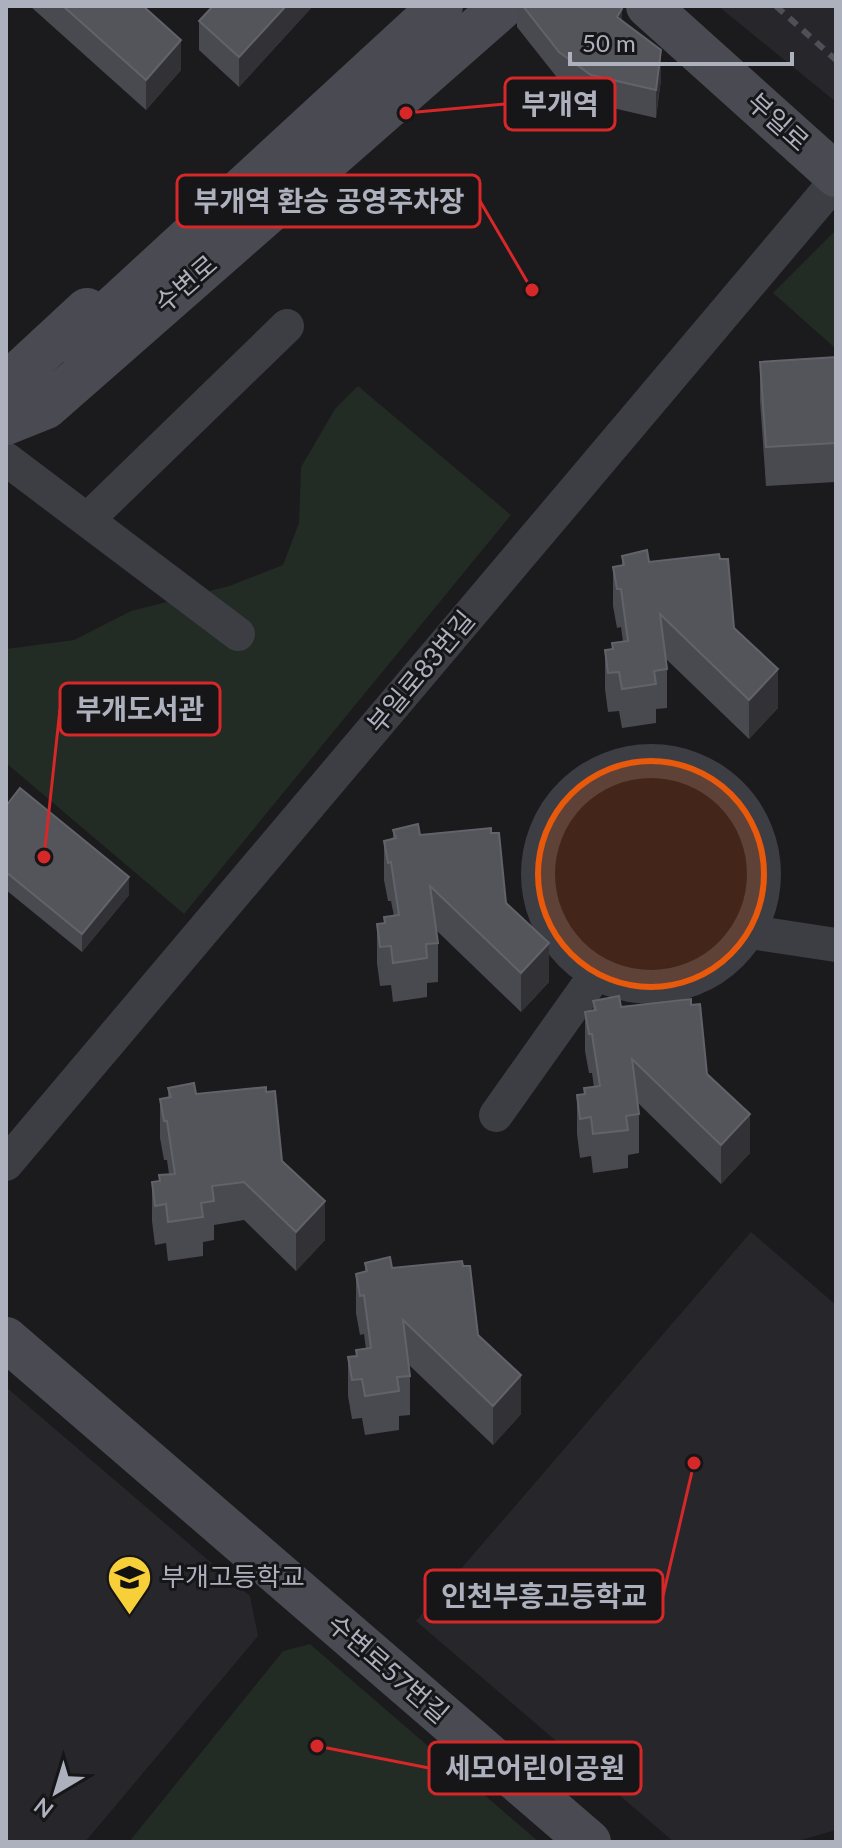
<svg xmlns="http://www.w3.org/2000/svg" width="842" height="1848" viewBox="0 0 842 1848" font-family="Lato,'Noto Sans KR',sans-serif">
<rect width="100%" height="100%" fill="#1b1a1d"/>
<path fill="#27262a" d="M 718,6 L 836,6 L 836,102 Z
M 751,1232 L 836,1305 L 836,1830 L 794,1842 L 674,1842 L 416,1621 Z
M 6,1387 L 250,1596 L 258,1636 L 85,1842 L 6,1842 Z"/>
<path fill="#222b24" d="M 836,230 L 836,349 L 773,293 Z
M 358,386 L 511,515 L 184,914 L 6,763 L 6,649 L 74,640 L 131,611 L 229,586 L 283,565 L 299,523 L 301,467 L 335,409 Z
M 310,1644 L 539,1842 L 129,1842 L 283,1651 Z"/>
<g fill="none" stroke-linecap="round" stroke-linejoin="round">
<path stroke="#3d3d44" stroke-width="34" d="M 6,459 L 238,634
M 87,520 L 287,326
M538 874a113 113 0 1 1 226 0a113 113 0 1 1-226 0Z
M 750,932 L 836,945
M 496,1115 L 596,974
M 6,1164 L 836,181"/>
<path stroke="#494a52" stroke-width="44" d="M 648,6 L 836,175
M 75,343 L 441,6
M 6,385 L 87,310
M 6,423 L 46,407 L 503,6
M 6,1339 L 589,1842"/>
<path stroke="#4e4f57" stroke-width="6" stroke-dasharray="10 8" stroke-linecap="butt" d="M 776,6 L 836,60"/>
</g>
<path fill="#494a4f" d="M 30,6 L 143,6 L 181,70 L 146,110 Z
M 213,6 L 313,6 L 239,87 L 199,50 L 199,21 Z
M 517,6 L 619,6 L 622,21 L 661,79 L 656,118 L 591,103 L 559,80 L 517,27 Z
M 836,357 L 836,482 L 766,486 L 760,401 L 760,362 Z
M 622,556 L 649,562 L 734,628 L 778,708 L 749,739 L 665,658 L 667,669 L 667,708 L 656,709 L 656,723 L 622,728 L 619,711 L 608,712 L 605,689 L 605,650 L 612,649 L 612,643 L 623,642 L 621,627 L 617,628 L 613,606 L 613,567 L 622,565 Z
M 6,806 L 129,895 L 82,952 L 6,890 Z
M 393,830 L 420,835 L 506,903 L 549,982 L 521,1012 L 437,931 L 438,943 L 438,982 L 427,983 L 427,997 L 393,1002 L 391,985 L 380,986 L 377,963 L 377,924 L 384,923 L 384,917 L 394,916 L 391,901 L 388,901 L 384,880 L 384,841 L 393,839 Z
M 593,1001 L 621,1007 L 691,1005 L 707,1074 L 750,1153 L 721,1184 L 638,1103 L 639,1114 L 639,1153 L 628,1155 L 628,1168 L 593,1173 L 591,1156 L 580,1158 L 577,1134 L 577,1095 L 584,1094 L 584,1088 L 594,1087 L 592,1073 L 589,1073 L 585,1051 L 585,1012 L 593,1010 Z
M 168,1088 L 196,1094 L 282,1161 L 325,1240 L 296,1271 L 244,1220 L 214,1225 L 214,1240 L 203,1242 L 203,1256 L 168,1261 L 166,1243 L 155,1245 L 152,1221 L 152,1182 L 159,1182 L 159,1175 L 169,1174 L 167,1160 L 164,1160 L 160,1138 L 160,1099 L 168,1097 Z
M 365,1263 L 392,1268 L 463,1266 L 478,1335 L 521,1414 L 493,1445 L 409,1365 L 410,1376 L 410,1415 L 399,1416 L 399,1430 L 365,1435 L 362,1418 L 352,1419 L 348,1396 L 348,1357 L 356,1356 L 356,1350 L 366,1349 L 364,1334 L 360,1335 L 356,1313 L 356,1274 L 365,1272 Z"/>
<path fill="#323236" d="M 286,6 L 313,6 L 239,87 L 239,57 Z
M 622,9 L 622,37 L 617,17 Z
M 181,40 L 181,70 L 146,110 L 146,80 Z
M 661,50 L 661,79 L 656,118 L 656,90 Z
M 778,669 L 778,708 L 749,739 L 749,700 Z
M 129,877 L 129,895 L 82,952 L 82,934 Z
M 549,943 L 549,982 L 521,1012 L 521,973 Z
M 750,1114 L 750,1153 L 721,1184 L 721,1145 Z
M 325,1201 L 325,1240 L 296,1271 L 296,1232 Z
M 521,1375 L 521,1414 L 493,1445 L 493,1406 Z"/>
<path fill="#54555b" stroke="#62636a" stroke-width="2" d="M 63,6 L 143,6 L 181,40 L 146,80 Z
M 213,6 L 286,6 L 239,57 L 199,21 Z
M 523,6 L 619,6 L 622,9 L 617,17 L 661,50 L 656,90 L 591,75 L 559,52 Z
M 836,357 L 836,443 L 766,447 L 760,362 Z
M 647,550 L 649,562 L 719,554 L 720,559 L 728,559 L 734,628 L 778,669 L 749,700 L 660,614 L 667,669 L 654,671 L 656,684 L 622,689 L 619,672 L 608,673 L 605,650 L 613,649 L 612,643 L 628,641 L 621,589 L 617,589 L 613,567 L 624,565 L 622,556 Z
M 20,788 L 129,877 L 82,934 L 6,872 L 6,806 Z
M 418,824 L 420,835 L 491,828 L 491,833 L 499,833 L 506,903 L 549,943 L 521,973 L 430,886 L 438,943 L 426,944 L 427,958 L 393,963 L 391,946 L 380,947 L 377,924 L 385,923 L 384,917 L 399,915 L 391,862 L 388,863 L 384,841 L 396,838 L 393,830 Z
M 619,996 L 621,1007 L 691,999 L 691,1005 L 700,1004 L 707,1074 L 750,1114 L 721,1145 L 632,1059 L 639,1114 L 626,1116 L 628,1130 L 593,1134 L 591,1117 L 580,1119 L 577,1095 L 585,1094 L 584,1088 L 600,1086 L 592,1034 L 589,1034 L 585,1012 L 596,1010 L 593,1001 Z
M 194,1083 L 196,1094 L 266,1087 L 266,1092 L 275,1091 L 282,1161 L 325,1201 L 296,1232 L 244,1182 L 212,1186 L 214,1201 L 201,1203 L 203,1217 L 168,1222 L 166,1204 L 155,1206 L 152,1182 L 160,1181 L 159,1175 L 175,1174 L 167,1121 L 164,1121 L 160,1099 L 171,1097 L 168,1088 Z
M 390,1257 L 392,1268 L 462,1261 L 463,1266 L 470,1266 L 478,1335 L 521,1375 L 493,1406 L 403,1320 L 410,1376 L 397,1377 L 399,1391 L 365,1396 L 362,1379 L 352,1380 L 348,1357 L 357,1356 L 356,1350 L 371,1348 L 364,1295 L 360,1296 L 356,1274 L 367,1271 L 365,1263 Z"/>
<path fill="#e8590c" fill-opacity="0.2" stroke="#e8590c" stroke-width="6" stroke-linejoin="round" d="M538 874a113 113 0 1 1 226 0a113 113 0 1 1-226 0Z"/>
<defs>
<symbol id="school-pin" viewBox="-11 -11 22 30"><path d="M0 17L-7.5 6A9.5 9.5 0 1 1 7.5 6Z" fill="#f7cf38" stroke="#161518"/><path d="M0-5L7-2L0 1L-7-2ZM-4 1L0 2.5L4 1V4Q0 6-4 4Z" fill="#111"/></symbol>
</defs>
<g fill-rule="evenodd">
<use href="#school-pin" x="104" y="1552" width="51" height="69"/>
</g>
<g text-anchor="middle" stroke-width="6" stroke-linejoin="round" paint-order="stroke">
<g font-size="26" fill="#adb0bd" stroke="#161518">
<text transform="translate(778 122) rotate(42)" y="9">부일로</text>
<text transform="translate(186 284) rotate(-41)" y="9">수변로</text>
<text transform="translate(421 672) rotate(-50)" y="9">부일로83번길</text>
<text transform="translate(388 1669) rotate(41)" y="9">수변로57번길</text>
</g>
<g font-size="26" fill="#adb0bd" stroke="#161518" text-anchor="start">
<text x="161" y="1586">부개고등학교</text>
</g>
</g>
<path fill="none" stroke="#d62828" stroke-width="3" d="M406 113L505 104M532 290L480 201M44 857L60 709M694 1463L663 1596M317 1746L429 1768"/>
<g fill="#d62828" stroke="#161518" stroke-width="3">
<circle cx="406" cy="113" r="8"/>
<circle cx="532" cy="290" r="8"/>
<circle cx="44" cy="857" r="8"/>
<circle cx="694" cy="1463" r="8"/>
<circle cx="317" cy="1746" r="8"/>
</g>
<g fill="#161518" stroke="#d62828" stroke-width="3">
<rect x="505" y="78" width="110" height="52" rx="8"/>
<rect x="177" y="175" width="303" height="52" rx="8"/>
<rect x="60" y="683" width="160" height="52" rx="8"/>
<rect x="425" y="1570" width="238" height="52" rx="8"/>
<rect x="429" y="1742" width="212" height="52" rx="8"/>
</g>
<g font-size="28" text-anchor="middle" font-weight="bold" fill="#adb0bd">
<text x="560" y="114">부개역</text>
<text x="329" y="211">부개역 환승 공영주차장</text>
<text x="140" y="719">부개도서관</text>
<text x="544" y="1606">인천부흥고등학교</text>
<text x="535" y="1778">세모어린이공원</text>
</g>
<rect width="842" height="1848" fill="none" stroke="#adb0bd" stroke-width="16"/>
<g transform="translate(56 1792) rotate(218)" stroke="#161518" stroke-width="6" paint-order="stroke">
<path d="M0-6L14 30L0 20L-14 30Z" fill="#adb0bd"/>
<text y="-12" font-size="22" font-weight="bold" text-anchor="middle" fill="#adb0bd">N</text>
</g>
<path d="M570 52v12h222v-12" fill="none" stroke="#adb0bd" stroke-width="4"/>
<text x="582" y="52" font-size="24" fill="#adb0bd" stroke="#161518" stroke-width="6" paint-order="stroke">50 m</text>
</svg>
